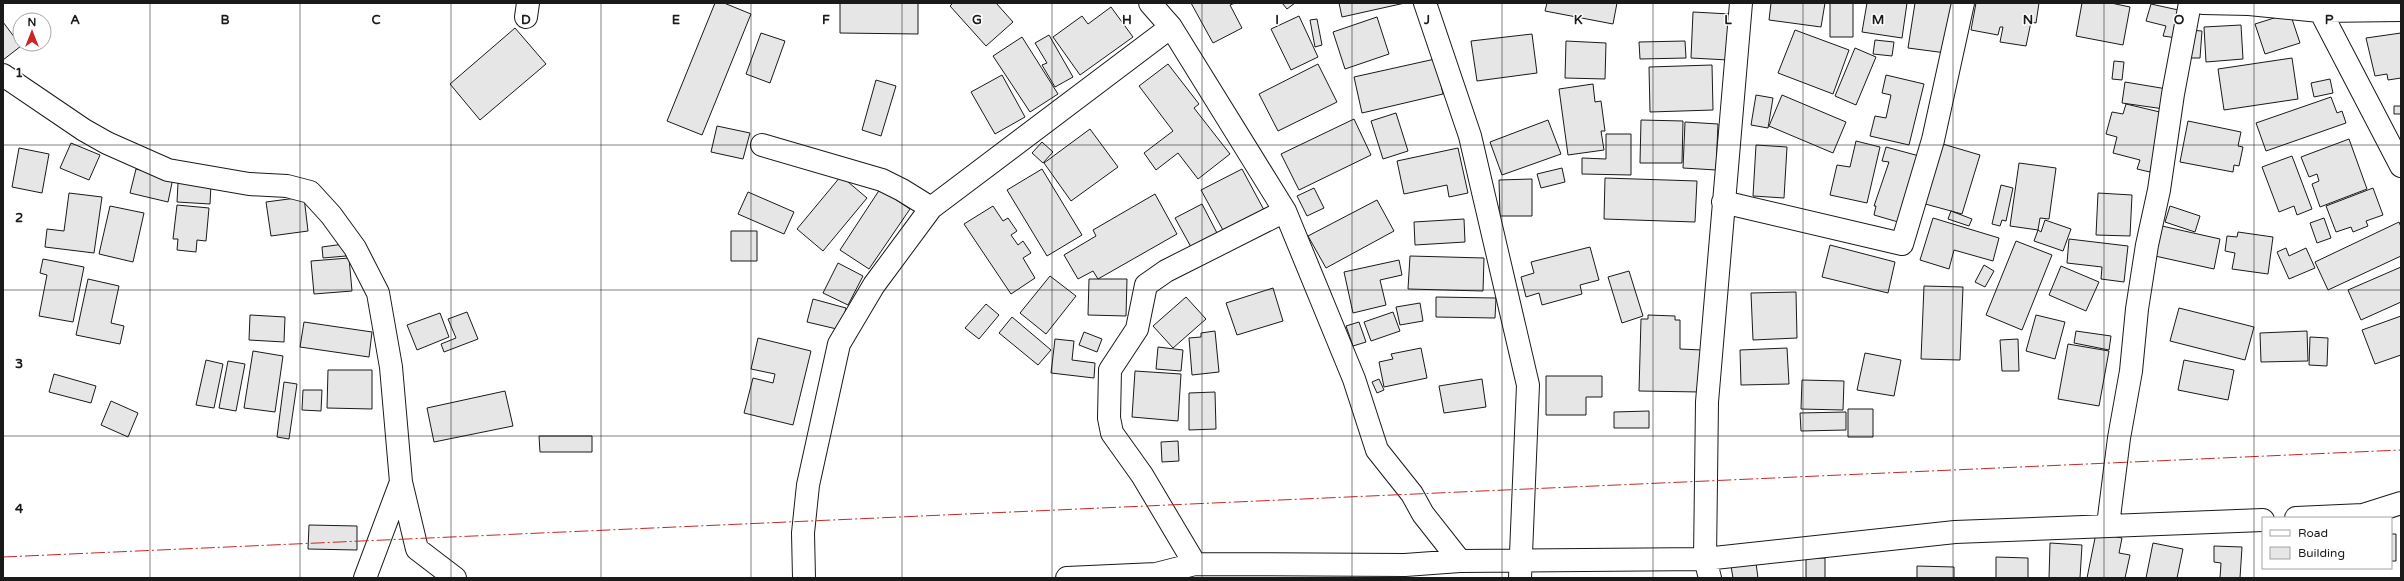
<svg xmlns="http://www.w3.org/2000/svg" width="2404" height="581" viewBox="0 0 2404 581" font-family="'Varela Round',sans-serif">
<rect width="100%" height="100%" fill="#fff"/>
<path fill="#e6e6e6" stroke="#1a1a1a" d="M 715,3 L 724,3 L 751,14 L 702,135 L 667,121 Z
M 840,3 L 918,3 L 918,34 L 840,33 Z
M 953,3 L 996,3 L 1013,22 L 986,46 L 950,6 Z
M 1191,3 L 1235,3 L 1230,5 L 1242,28 L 1213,43 Z
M 1282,3 L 1295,3 L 1287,9 Z
M 1339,3 L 1405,3 L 1342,17 Z
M 1547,3 L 1617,3 L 1613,24 L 1545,11 Z
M 1771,3 L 1825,3 L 1821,27 L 1769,20 Z
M 1830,3 L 1853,3 L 1853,37 L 1830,37 Z
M 1867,3 L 1907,3 L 1902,38 L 1862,32 Z
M 1915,3 L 1953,3 L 1946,53 L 1908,48 Z
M 1976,3 L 2039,3 L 2036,23 L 2031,22 L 2026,46 L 2000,42 L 2003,27 L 2000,27 L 1998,35 L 1971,30 Z
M 2082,3 L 2111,3 L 2130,7 L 2123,45 L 2076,36 Z
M 2151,4 L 2183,11 L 2177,38 L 2163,36 L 2166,26 L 2146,21 Z
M 1111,7 L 1133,37 L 1080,75 L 1053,37 L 1082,16 L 1088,24 Z
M 1693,12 L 1730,14 L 1728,60 L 1691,58 Z
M 2290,13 L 2300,43 L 2265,54 L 2255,24 Z
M 1299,16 L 1318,57 L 1291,70 L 1271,29 Z
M 1377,17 L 1389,54 L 1345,69 L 1333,32 Z
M 1317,19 L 1322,45 L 1315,47 L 1310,20 Z
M 3,22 L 21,46 L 3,60 Z
M 2241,25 L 2243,59 L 2206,62 L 2204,27 Z
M 515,28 L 546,64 L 480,120 L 450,84 Z
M 1795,30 L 1849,50 L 1833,94 L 1778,73 Z
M 2189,30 L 2202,31 L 2200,58 L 2188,58 Z
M 761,33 L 785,41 L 770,83 L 746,74 Z
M 2401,33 L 2401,78 L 2388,80 L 2387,74 L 2375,76 L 2366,38 Z
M 1532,34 L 1537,73 L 1477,81 L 1471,41 Z
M 1049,35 L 1073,77 L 1055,87 L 1042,65 L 1047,63 L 1035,43 Z
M 1022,37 L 1058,94 L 1030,112 L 993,56 Z
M 1875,40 L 1894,42 L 1892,56 L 1873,54 Z
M 1566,41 L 1606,43 L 1605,79 L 1565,78 Z
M 1685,41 L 1686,58 L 1640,59 L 1639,42 Z
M 1855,48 L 1876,57 L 1856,105 L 1835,96 Z
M 2292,58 L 2298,99 L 2224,110 L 2218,69 Z
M 1435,59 L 1443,94 L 1362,113 L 1354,77 Z
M 2114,61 L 2124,62 L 2122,80 L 2112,79 Z
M 1168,64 L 1199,104 L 1194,108 L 1230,154 L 1198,179 L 1178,153 L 1156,170 L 1144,153 L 1173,131 L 1139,86 Z
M 1318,64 L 1337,102 L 1278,131 L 1259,94 Z
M 1712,65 L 1713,110 L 1650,112 L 1649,67 Z
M 1002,75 L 1025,117 L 995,134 L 971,92 Z
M 1886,75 L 1924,84 L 1909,145 L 1870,136 L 1875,116 L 1886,118 L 1891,95 L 1882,93 Z
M 2330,79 L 2333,93 L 2314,97 L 2311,83 Z
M 876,80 L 896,86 L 881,136 L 862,130 Z
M 2125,82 L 2167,89 L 2164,109 L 2122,103 Z
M 1593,84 L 1595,102 L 1601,101 L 1605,131 L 1601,131 L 1604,150 L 1568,155 L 1559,89 Z
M 1756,95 L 1773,98 L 1768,128 L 1751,125 Z
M 1782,95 L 1846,122 L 1833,153 L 1769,126 Z
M 2331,97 L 2337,113 L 2342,111 L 2346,123 L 2266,151 L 2256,123 Z
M 2126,104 L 2164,113 L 2150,172 L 2137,169 L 2140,160 L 2113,153 L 2117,137 L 2106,134 L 2112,112 L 2123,114 Z
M 2394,106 L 2401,106 L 2401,114 L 2394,114 Z
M 1396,113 L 1408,151 L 1383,159 L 1371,121 Z
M 1354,119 L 1371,155 L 1299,190 L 1281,154 Z
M 1548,120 L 1561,154 L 1502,175 L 1490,142 Z
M 1641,120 L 1683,121 L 1682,163 L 1640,163 Z
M 2188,121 L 2241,132 L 2238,146 L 2243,147 L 2239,166 L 2234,165 L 2233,172 L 2180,162 Z
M 1685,122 L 1718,124 L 1716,170 L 1683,168 Z
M 717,126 L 750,133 L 743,159 L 711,152 Z
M 1090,129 L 1118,167 L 1071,201 L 1044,163 Z
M 1606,134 L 1631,134 L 1631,175 L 1582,174 L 1582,158 L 1606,159 Z
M 2349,139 L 2367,189 L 2320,207 L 2312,184 L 2319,181 L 2317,174 L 2309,177 L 2301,157 Z
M 1856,141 L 1880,147 L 1867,203 L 1830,195 L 1837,165 L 1850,167 Z
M 1042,142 L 1053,152 L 1043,163 L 1032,153 Z
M 1936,142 L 1980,155 L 1962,214 L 1918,202 Z
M 71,143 L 100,155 L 89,180 L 60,168 Z
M 1756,145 L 1787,147 L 1784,198 L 1753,196 Z
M 1886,147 L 1923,157 L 1905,224 L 1874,215 L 1876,206 L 1874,206 L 1889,162 L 1882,161 Z
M 19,148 L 49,154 L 42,193 L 12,187 Z
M 1458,148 L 1468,193 L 1449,197 L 1447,185 L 1404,194 L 1397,161 Z
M 2292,156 L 2312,209 L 2297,215 L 2294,206 L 2279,212 L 2262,167 Z
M 2019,163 L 2056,168 L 2049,219 L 2040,218 L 2038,230 L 2010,226 Z
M 1562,168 L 1565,182 L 1541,188 L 1537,174 Z
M 136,169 L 173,178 L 168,202 L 130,193 Z
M 1042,169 L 1082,235 L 1047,256 L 1007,190 Z
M 1242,169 L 1264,210 L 1224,232 L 1201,190 Z
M 841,176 L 867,198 L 823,251 L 797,229 Z
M 1605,178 L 1697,181 L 1695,222 L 1604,219 Z
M 1532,179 L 1532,216 L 1500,216 L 1499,180 Z
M 178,183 L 211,184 L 210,204 L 177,202 Z
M 2001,185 L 2013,188 L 2006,221 L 2002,220 L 2000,226 L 1992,224 Z
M 1314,188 L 1324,208 L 1307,216 L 1297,196 Z
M 2373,188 L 2383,215 L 2366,221 L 2368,226 L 2353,232 L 2351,227 L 2336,232 L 2326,206 Z
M 880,189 L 910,209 L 869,269 L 840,250 Z
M 748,192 L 794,212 L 784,234 L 738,214 Z
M 69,193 L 102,197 L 94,253 L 45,247 L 47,229 L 64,231 Z
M 2098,193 L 2132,195 L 2130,236 L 2096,235 Z
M 1155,194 L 1177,234 L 1098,279 L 1093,271 L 1078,279 L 1064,255 L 1096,236 L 1093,230 Z
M 304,197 L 308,231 L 271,236 L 266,202 Z
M 1377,200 L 1394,231 L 1326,268 L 1308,236 Z
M 1202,204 L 1217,233 L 1191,247 L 1175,218 Z
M 177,205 L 209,208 L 206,241 L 197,240 L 196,252 L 177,250 L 178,239 L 173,239 Z
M 110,206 L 144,213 L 133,262 L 99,254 Z
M 993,206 L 1003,221 L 1008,218 L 1017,231 L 1011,235 L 1018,245 L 1023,241 L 1031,253 L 1023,258 L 1035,278 L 1011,294 L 964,224 Z
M 2170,206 L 2200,216 L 2195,232 L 2165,222 Z
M 1951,211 L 1972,219 L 1969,226 L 1948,219 Z
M 1933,218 L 1999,238 L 1993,261 L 1954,250 L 1949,269 L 1920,260 Z
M 2324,218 L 2331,238 L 2317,243 L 2310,223 Z
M 1464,219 L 1465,242 L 1415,245 L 1414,222 Z
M 2045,220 L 2071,229 L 2063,251 L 2034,241 L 2038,230 L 2041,232 Z
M 2399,222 L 2401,227 L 2401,256 L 2328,290 L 2315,262 Z
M 2162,226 L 2220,239 L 2214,269 L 2155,256 Z
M 731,231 L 757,231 L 757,261 L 731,261 Z
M 2238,232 L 2273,237 L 2268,274 L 2232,269 L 2235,253 L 2225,251 L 2227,236 L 2237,237 Z
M 2069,239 L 2128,246 L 2124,282 L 2101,279 L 2102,267 L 2067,263 Z
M 2016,241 L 2052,255 L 2022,330 L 1986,315 Z
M 344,244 L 346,256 L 323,258 L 322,247 Z
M 1830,245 L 1895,262 L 1888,293 L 1822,277 Z
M 1590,247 L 1599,280 L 1580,285 L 1582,294 L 1542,305 L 1539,293 L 1526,297 L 1521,277 L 1534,273 L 1531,262 Z
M 2286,248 L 2289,256 L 2306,248 L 2315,268 L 2289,279 L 2277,252 Z
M 1410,256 L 1484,258 L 1483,291 L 1408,289 Z
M 349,258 L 352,291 L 314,294 L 311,261 Z
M 43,259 L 84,267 L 73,322 L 39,316 L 47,275 L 40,273 Z
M 1399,260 L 1402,275 L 1380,280 L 1386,305 L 1353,313 L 1344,272 Z
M 838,263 L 863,276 L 848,305 L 823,293 Z
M 1984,265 L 1994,271 L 1985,287 L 1975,282 Z
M 2061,266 L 2099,282 L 2086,311 L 2049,295 Z
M 2401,267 L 2401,302 L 2361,320 L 2348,290 Z
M 1629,271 L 1643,316 L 1622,323 L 1608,277 Z
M 1050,276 L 1076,296 L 1046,334 L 1020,313 Z
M 88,279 L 119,286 L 111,323 L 124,326 L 120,344 L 76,335 Z
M 1089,279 L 1127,279 L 1126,316 L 1088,315 Z
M 1924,286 L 1963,287 L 1960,360 L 1921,359 Z
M 1273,288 L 1283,321 L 1237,335 L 1226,303 Z
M 1796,292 L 1797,338 L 1753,340 L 1751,293 Z
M 1186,297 L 1206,319 L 1173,348 L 1153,326 Z
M 1436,297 L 1496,298 L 1495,318 L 1436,317 Z
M 813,299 L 846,308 L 841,330 L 807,322 Z
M 1420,303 L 1423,321 L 1400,325 L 1396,307 Z
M 986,304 L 999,315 L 979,339 L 965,328 Z
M 2179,308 L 2254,327 L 2245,360 L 2170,341 Z
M 467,312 L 478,339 L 444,352 L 441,344 L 456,338 L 448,319 Z
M 1393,312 L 1400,331 L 1371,341 L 1364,322 Z
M 440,313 L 449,337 L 417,350 L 407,325 Z
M 250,315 L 285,317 L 284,342 L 249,340 Z
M 1648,315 L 1675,316 L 1675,320 L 1680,320 L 1680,349 L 1702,350 L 1701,392 L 1639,391 L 1641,319 L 1648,319 Z
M 2036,315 L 2065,322 L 2055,359 L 2026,351 Z
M 2401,316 L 2401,355 L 2375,364 L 2362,330 Z
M 1012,317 L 1051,350 L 1038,365 L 999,333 Z
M 304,322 L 372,332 L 369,357 L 300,347 Z
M 1359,322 L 1366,342 L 1353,346 L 1346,326 Z
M 1215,331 L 1219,372 L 1192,375 L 1189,338 L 1201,337 L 1201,333 Z
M 2076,331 L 2111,336 L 2109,350 L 2074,343 Z
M 2307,331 L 2308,361 L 2261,362 L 2260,333 Z
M 1084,332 L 1102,339 L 1097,352 L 1079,345 Z
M 2310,337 L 2328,338 L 2327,366 L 2309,365 Z
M 758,338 L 811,351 L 793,425 L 744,413 L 753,378 L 773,383 L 775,374 L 751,369 Z
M 1055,339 L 1074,341 L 1072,360 L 1095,363 L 1094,378 L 1051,373 Z
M 2018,339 L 2019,371 L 2002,371 L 2000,340 Z
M 2068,344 L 2109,351 L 2099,406 L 2058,399 Z
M 1158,347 L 1183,350 L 1181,371 L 1156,369 Z
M 1421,348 L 1427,378 L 1384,387 L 1379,362 L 1393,359 L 1391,354 Z
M 1787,348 L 1789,384 L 1741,385 L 1740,350 Z
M 253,351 L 283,356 L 275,412 L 244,408 Z
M 1865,353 L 1901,360 L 1894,396 L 1857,390 Z
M 206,360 L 223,364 L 214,408 L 196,405 Z
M 2184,360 L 2234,370 L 2228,400 L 2178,390 Z
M 228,361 L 245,364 L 236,411 L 219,408 Z
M 328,370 L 372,370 L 372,409 L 327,408 Z
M 1135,371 L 1181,374 L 1178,421 L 1132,417 Z
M 54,374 L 96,386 L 91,403 L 49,392 Z
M 1546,376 L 1602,376 L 1602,397 L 1586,397 L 1586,415 L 1546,415 Z
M 1379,379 L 1384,390 L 1377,393 L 1372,382 Z
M 1482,379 L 1486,407 L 1444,413 L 1439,386 Z
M 1802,380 L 1844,381 L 1843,410 L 1801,409 Z
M 284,382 L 297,384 L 289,439 L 277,437 Z
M 303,390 L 322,390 L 321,411 L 302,410 Z
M 505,391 L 513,426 L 434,442 L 427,408 Z
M 1215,392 L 1216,429 L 1189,430 L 1189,393 Z
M 111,401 L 138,413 L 128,437 L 101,425 Z
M 1848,409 L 1873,409 L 1873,437 L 1848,437 Z
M 1649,411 L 1649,428 L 1614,428 L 1614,412 Z
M 1846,412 L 1846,430 L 1801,431 L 1800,413 Z
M 539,436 L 592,436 L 592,452 L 540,452 Z
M 1178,441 L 1179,461 L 1162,462 L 1161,442 Z
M 309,525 L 357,526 L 357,550 L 308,549 Z
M 2096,533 L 2122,538 L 2119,553 L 2130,555 L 2125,578 L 2087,578 Z
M 2391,534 L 2396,534 L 2396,561 L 2391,561 Z
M 2050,543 L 2082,545 L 2080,578 L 2049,578 Z
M 2153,543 L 2183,549 L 2177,578 L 2146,578 Z
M 2214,546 L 2242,547 L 2240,578 L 2220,578 L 2221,563 L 2214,562 Z
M 1996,557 L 2028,558 L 2028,578 L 1996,578 Z
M 1806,558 L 1825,558 L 1825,578 L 1806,578 Z
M 1756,563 L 1758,578 L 1733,578 L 1731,566 Z
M 1917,566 L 1954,567 L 1954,578 L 1917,578 Z"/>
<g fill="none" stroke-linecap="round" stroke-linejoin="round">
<defs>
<path id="minor" d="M 1150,3 L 1171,27 L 1285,211 L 1354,379 L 1377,450 L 1412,494 L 1423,514 L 1460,561
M 1425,3 L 1470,136 L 1528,385 L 1520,578
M 2203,3 L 2249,4 L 2320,11 L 2401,10
M 2316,3 L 2401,166
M 526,17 L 528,3
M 3,75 L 84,130 L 107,143 L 168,170 L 249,184 L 287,186 L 310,192 L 331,215 L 355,248 L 378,293 L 391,367 L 401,482 L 417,549 L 455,578
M 762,145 L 882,180 L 902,190 L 931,208
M 1723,202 L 1902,244 L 1933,140 L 1963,3
M 2296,518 L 2363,515 L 2401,503
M 2108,525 L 2119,438 L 2131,371 L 2137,309 L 2147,245 L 2159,190 L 2173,94 L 2190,3
M 1195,564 L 1142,475 L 1112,433 L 1109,418 L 1110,370 L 1137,329 L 1146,285 L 1166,271 L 1285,211
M 365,578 L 401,482
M 804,578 L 803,533 L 808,485 L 839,344 L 874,285 L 931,208 L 1171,27
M 1067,578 L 1156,574 L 1195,564 L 1405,565 L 1460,561 L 1705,559 L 1955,532 L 2263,520
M 1710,578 L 1705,559 L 1707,402 L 1741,3"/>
</defs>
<use href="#minor" stroke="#1a1a1a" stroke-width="24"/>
<use href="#minor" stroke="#fff" stroke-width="22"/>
<path stroke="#c62828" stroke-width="1" stroke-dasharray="14 3 2 3" stroke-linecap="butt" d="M 3,557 L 2401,450"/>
</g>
<path fill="none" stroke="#1a1a1a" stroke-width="1" stroke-opacity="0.55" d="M 150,3 L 150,578M 300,3 L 300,578M 451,3 L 451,578M 601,3 L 601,578M 751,3 L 751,578M 902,3 L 902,578M 1052,3 L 1052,578M 1202,3 L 1202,578M 1352,3 L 1352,578M 1502,3 L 1502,578M 1653,3 L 1653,578M 1803,3 L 1803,578M 1953,3 L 1953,578M 2104,3 L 2104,578M 2254,3 L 2254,578M 3,145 L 2401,145M 3,290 L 2401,290M 3,436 L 2401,436"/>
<g font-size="13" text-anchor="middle" font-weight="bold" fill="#1a1a1a" stroke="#fff" stroke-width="3" stroke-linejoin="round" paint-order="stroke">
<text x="75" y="24">A</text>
<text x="225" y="24">B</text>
<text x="376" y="24">C</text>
<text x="526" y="24">D</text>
<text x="676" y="24">E</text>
<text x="826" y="24">F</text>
<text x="977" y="24">G</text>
<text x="1127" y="24">H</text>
<text x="1277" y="24">I</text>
<text x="1427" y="24">J</text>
<text x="1578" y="24">K</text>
<text x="1728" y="24">L</text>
<text x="1878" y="24">M</text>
<text x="2028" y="24">N</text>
<text x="2179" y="24">O</text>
<text x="2329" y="24">P</text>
<text x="19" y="77">1</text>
<text x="19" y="222">2</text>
<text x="19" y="368">3</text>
<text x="19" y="513">4</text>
</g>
<rect width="2404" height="581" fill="none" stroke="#1a1a1a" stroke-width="8"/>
<rect x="2262" y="517" width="130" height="52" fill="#ffffff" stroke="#a3a3a3"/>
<rect x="2270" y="530" width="20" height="6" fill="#ffffff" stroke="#a3a3a3"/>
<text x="2298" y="537" font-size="12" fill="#1a1a1a">Road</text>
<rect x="2270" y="547" width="20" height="12" fill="#e6e6e6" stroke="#a3a3a3"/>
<text x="2298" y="557" font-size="12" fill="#1a1a1a">Building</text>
<g transform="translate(32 32)"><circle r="19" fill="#ffffff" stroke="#a3a3a3"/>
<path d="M0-3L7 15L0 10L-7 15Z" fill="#c62828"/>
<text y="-6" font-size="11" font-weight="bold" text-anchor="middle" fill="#1a1a1a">N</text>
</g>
</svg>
